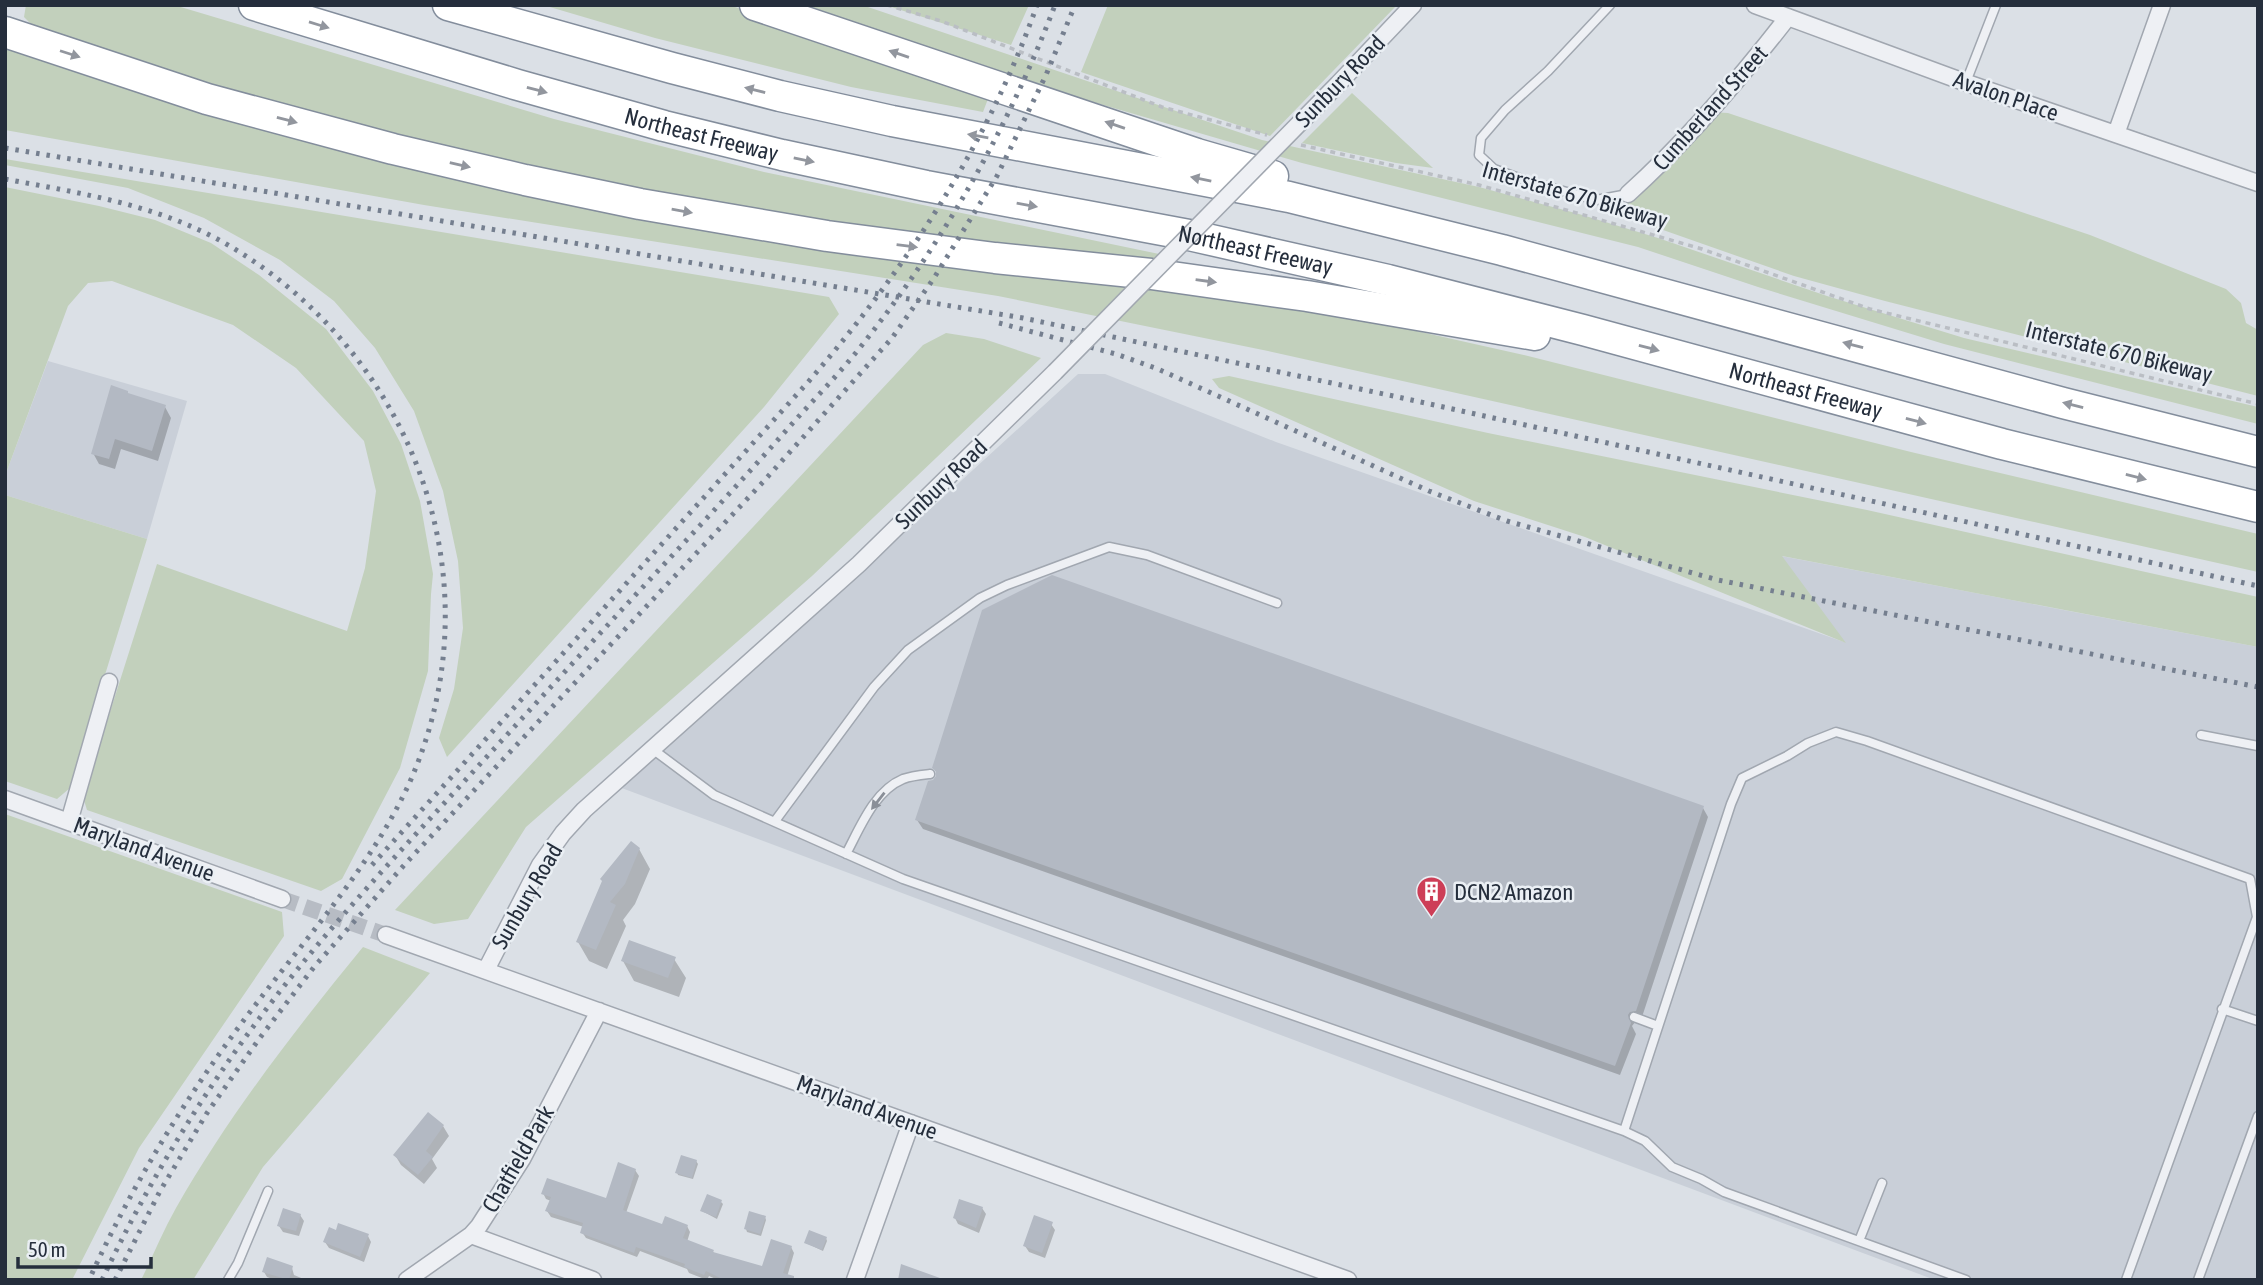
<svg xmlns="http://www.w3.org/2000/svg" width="2263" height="1285" viewBox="0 0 2263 1285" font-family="'Asap Condensed',sans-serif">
<rect width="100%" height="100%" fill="#dbe0e6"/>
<path fill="#c9cfd8" d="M 48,361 L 187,401 L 147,539 L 5,495 L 5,476 Z
M 1078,374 L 1105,374 L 1276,442 L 1844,642 L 1781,556 L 2258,647 L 2258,1280 L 1935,1280 L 619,787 L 868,566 Z"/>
<path fill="#c2d0bc" d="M 26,5 L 174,5 L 554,119 L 764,172 L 1164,255 L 1162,264 L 751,212 L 422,144 L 234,92 L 39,32 L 24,17 Z
M 543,5 L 729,5 L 991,91 L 983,112 L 851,87 L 655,38 Z
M 805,5 L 862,5 L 1262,140 L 1479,187 L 1579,214 L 1658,238 L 1827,296 L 1964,338 L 2258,407 L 2258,424 L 1944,344 L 1758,287 L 1638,247 L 1302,163 L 1093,102 Z
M 885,5 L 1029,5 L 1011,45 Z
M 1108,5 L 1397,5 L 1270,136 L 1081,72 Z
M 5,47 L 257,128 L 1123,282 L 1394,326 L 1528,356 L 1911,452 L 2258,534 L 2258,572 L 1268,351 L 998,296 L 424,205 L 5,130 Z
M 1352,93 L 1433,168 L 1396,163 L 1302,143 Z
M 1711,112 L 1728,113 L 2090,235 L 2226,289 L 2241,303 L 2246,323 L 2258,330 L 2258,396 L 1885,301 L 1794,276 L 1629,218 L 1627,201 Z
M 5,159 L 829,297 L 839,314 L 764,407 L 447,757 L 439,738 L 454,689 L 463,628 L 458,561 L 443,491 L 414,411 L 375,348 L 334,301 L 280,260 L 204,218 L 128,188 L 5,165 Z
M 5,187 L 99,206 L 155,220 L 211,243 L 259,275 L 326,329 L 373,391 L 401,444 L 420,501 L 433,574 L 431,594 L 428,671 L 400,768 L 342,879 L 321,891 L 87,810 L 83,797 L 157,564 L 347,631 L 365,568 L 376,491 L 364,441 L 296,368 L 233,325 L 112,281 L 88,283 L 68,306 L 5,476 Z
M 946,333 L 984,339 L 1041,358 L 812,576 L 526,827 L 468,919 L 434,924 L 395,910 L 923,345 Z
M 1229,376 L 1488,433 L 1867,510 L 2258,597 L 2258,647 L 1782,556 L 1846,643 L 1585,537 L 1474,501 L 1219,388 L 1212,379 Z
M 5,495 L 147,539 L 70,788 L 57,799 L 5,781 Z
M 5,814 L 282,912 L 284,936 L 139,1148 L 72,1280 L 5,1280 Z
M 363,947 L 430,973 L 263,1167 L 193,1280 L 141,1280 C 153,1256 163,1231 176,1208 C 229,1115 295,1030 363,947 Z"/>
<path fill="#0003" d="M 129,396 L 165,407 L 171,418 L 158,461 L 121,449 L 115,469 L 99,464 L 93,453 Z
M 934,768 L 1703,808 L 1708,817 L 1641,1020 L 1636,1021 L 1632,1026 L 1636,1034 L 1620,1075 L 923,829 L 917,820 L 938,775 Z
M 639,849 L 650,869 L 635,904 L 623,920 L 626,926 L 607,969 L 589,961 L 578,942 Z
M 674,959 L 686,978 L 679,997 L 634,981 L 623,961 Z
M 443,1126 L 449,1136 L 432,1159 L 437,1168 L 424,1184 L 401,1165 L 395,1155 Z
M 696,1161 L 698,1164 L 693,1179 L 678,1175 L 677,1172 Z
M 635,1170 L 639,1176 L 626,1213 L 663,1226 L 687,1226 L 690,1232 L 687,1242 L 713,1251 L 714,1254 L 763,1269 L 791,1247 L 794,1253 L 787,1277 L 795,1280 L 718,1280 L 709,1276 L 707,1280 L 689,1273 L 687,1269 L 640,1251 L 637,1257 L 586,1238 L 582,1232 L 584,1227 L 551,1217 L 547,1211 L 551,1201 L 546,1199 L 543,1193 L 607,1200 Z
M 721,1202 L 723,1204 L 717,1219 L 702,1211 Z
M 982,1208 L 986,1214 L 979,1233 L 958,1224 L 955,1218 Z
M 300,1215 L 304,1221 L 299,1236 L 283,1232 L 279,1226 Z
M 765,1217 L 766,1220 L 761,1236 L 747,1232 L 746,1229 Z
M 1051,1224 L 1055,1230 L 1045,1258 L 1029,1252 L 1025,1246 Z
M 368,1236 L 371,1242 L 364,1262 L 329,1248 L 325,1242 Z
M 826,1238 L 827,1241 L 823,1251 L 806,1243 Z
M 292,1268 L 294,1275 L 306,1280 L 275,1280 L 267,1277 L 264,1272 Z"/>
<path fill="#b3b9c3" d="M 111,385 L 128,391 L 128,393 L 166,405 L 152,451 L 115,439 L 109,459 L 91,454 Z
M 1052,575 L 1704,806 L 1636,1011 L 1630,1012 L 1628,1015 L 1631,1023 L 1615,1066 L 915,820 L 928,781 L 933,780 L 936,776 L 936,771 L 932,768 L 982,610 Z
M 631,841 L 640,848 L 625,884 L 610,902 L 616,905 L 596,950 L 576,942 L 602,881 L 600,879 Z
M 629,940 L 676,957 L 668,978 L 621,961 Z
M 428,1112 L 444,1125 L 426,1151 L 433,1157 L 418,1175 L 393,1155 Z
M 681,1155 L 697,1160 L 692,1178 L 675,1173 Z
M 618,1162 L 636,1169 L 623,1210 L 662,1224 L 665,1216 L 688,1225 L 683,1238 L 714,1250 L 713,1252 L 762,1266 L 771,1239 L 792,1246 L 783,1273 L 794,1276 L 794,1280 L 724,1280 L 706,1271 L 704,1275 L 684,1267 L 685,1264 L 636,1247 L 634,1253 L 580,1233 L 583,1223 L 545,1211 L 551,1197 L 541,1194 L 547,1178 L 606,1198 Z
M 707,1194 L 722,1200 L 716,1217 L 700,1211 Z
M 959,1199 L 983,1207 L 976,1228 L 953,1218 Z
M 283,1208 L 301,1214 L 296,1231 L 277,1226 Z
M 749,1211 L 766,1216 L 760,1234 L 744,1229 Z
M 1034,1215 L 1053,1222 L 1042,1253 L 1023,1246 Z
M 338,1223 L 369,1234 L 360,1257 L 323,1242 L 329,1227 L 336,1230 Z
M 809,1230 L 827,1237 L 822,1250 L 804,1243 Z
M 267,1257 L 293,1266 L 289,1280 L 262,1272 Z
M 901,1264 L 940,1278 L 940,1280 L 898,1280 Z"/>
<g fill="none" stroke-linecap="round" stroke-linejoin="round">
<path stroke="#b7bcc4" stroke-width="16" stroke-dasharray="16 8" stroke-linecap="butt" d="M 282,899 L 386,935"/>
<defs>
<path id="service" d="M 1610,5 L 1548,71 L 1505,110 L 1481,138 L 1479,155 L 1494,169 L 1527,181 L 1596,200 L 1628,194
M 1966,82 L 1996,5
M 2201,735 L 2258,746
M 651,748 L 714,795 L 903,879 L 1624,1131 L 1645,1141 L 1672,1167 L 1701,1179 L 1724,1192 L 1966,1280
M 775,821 L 874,687 L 908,650 L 980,598 L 1007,585 L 1109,547 L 1147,555 L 1277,603
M 846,854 C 860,828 874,791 903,779 C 911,776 921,775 930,774
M 2222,1009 L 2258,1021
M 1634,1017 L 1658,1026
M 1624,1131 L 1731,804 L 1742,778 L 1787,756 L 1808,743 L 1836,732 L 1867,741 L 2250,879 L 2257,917 L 2126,1280
M 1859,1241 L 1882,1183
M 228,1280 L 238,1263 L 268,1191
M 2198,1280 L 2258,1116"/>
<path id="minor" d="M 1755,5 L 1964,82 L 2258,183
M 1338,84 L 1413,5
M 2116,134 L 2162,5
M 1628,194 C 1687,141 1739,80 1788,17
M 5,799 L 282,899
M 69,822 L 109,682
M 386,935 L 1348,1280
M 486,970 L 540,865 L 563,833 L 584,810 L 859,564 L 1055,372
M 471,1235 L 593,1280
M 407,1280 L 471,1235 L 479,1226 L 522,1159 L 599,1011
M 855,1280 L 911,1123"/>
<g id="motorway">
<path id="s1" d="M 254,5 L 518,85 L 664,126 L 782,155 L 926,186 L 1189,235 L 1388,280 L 1583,330 L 2002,444 L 2258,507"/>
<path d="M 448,5 L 672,68 L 780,96 L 892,121 L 1289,197 L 1502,250 L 2063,403 L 2258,452"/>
<path d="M 755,5 L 1197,154 L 1273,176"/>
<path d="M 5,32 L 207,99 L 393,149 L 525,180 L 640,204 L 827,236 L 995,258 L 1151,274 L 1307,296 L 1535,335"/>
</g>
</defs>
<use href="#service" stroke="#a1a7b0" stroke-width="11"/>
<use href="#minor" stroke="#a1a7b0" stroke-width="19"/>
<use href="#motorway" stroke="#838d9c" stroke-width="33"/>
<path stroke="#babec4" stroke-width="3.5" stroke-dasharray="5 5" stroke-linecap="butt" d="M 887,5 L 941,21 L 1162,107 L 1267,135
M 1301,145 L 1479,185 L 1702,249 L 1870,309 L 2258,404"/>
<use href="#service" stroke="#eef0f4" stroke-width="8"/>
<use href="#minor" stroke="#eef0f4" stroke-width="16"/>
<use href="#motorway" stroke="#fff" stroke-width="30"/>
<path stroke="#757f8f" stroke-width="5" stroke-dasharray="3.5 7" stroke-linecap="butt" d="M 5,148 L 1023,318 L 1398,397 L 2258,586
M 5,179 C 79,193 154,204 221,241 C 413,349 501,582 408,786 C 369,869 305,939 250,1012 C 187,1095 132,1185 89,1280
M 999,323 L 1116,354 L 1158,369 L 1429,491 L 1507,521 L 1718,580 L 2258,687
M 372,865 L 809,381 C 905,270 988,144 1037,5
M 102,1280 C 149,1180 207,1086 274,999 C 338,916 411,840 481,763 C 530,710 579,656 628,603 C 683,544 738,485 791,425 C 816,397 843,370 866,340 C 946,238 1009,126 1055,5
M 115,1280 L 160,1191 L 207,1113 L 259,1039 L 314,967 L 406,863 L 763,482 L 892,338 L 934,278 L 997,176 L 1046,75 L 1075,5"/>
<defs>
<path id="minor-bridge" d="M 1055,372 L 1338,84"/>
</defs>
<use href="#minor-bridge" stroke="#a1a7b0" stroke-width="19" stroke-linecap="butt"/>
<use href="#minor-bridge" stroke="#eef0f4" stroke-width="16"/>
</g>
<defs><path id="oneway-solid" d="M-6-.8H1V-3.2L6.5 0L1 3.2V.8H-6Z" transform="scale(1.75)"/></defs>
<g fill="#92969e">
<use href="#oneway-solid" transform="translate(319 25) rotate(17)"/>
<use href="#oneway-solid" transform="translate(70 54) rotate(18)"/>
<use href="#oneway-solid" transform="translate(899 54) rotate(-161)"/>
<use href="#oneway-solid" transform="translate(537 90) rotate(15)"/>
<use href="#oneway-solid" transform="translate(755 90) rotate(-166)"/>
<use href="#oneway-solid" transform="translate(287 120) rotate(15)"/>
<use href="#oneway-solid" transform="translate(1115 125) rotate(-161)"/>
<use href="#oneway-solid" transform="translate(978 136) rotate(-170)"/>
<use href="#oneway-solid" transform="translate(804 160) rotate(12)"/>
<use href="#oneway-solid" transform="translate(460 165) rotate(13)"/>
<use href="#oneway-solid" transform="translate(1201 179) rotate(-169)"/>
<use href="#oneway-solid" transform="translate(1027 205) rotate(10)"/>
<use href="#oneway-solid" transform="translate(682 211) rotate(10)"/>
<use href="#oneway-solid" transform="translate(907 246) rotate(7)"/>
<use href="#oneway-solid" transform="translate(1206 281) rotate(8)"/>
<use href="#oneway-solid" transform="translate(1853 345) rotate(-165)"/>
<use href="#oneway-solid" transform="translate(1649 348) rotate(15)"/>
<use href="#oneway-solid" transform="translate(2073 405) rotate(-166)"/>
<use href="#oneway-solid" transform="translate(1916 421) rotate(15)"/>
<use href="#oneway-solid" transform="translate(2136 477) rotate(14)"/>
</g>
<use fill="#8a8f98" href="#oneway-solid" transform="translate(878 801) rotate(128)"/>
<defs>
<symbol id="building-pin" viewBox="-11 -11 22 30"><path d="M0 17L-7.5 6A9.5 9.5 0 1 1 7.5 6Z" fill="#cd3e57" stroke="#eaeff4"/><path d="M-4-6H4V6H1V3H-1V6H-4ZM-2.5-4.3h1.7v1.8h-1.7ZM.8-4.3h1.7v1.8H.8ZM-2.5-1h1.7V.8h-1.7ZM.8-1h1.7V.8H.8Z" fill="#fff"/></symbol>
</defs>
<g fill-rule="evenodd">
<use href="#building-pin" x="1414" y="874" width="35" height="47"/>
</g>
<g text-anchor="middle" stroke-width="5" stroke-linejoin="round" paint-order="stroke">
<g font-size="23" fill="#252e3c" stroke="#eaeff4">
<text transform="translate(1340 81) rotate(-46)" y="8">Sunbury Road</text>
<text transform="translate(2006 96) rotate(19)" y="8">Avalon Place</text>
<text transform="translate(1710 108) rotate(-48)" y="8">Cumberland Street</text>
<text dy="8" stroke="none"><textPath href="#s1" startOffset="466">Northeast Freeway</textPath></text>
<text transform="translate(1575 195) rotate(16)" y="8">Interstate 670 Bikeway</text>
<text dy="8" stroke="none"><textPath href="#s1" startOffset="1032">Northeast Freeway</textPath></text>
<text transform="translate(2119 352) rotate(14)" y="8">Interstate 670 Bikeway</text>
<text dy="8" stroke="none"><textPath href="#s1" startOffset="1600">Northeast Freeway</textPath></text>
<text transform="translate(941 484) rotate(-44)" y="8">Sunbury Road</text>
<text transform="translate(144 849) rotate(20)" y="8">Maryland Avenue</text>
<text transform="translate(527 896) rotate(-60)" y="8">Sunbury Road</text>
<text transform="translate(867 1107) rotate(20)" y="8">Maryland Avenue</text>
<text transform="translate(518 1159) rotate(-60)" y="8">Chatfield Park</text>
</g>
<g font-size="23" fill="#252e3c" stroke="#eaeff4" text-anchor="start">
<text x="1454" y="900">DCN2 Amazon</text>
</g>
</g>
<rect width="2263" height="1285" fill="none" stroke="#252e3c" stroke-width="14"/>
<path d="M18 1257v10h133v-10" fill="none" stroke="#252e3c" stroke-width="3.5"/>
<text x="28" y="1257" font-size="21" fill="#252e3c" stroke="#eaeff4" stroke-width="5" paint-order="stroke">50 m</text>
</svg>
